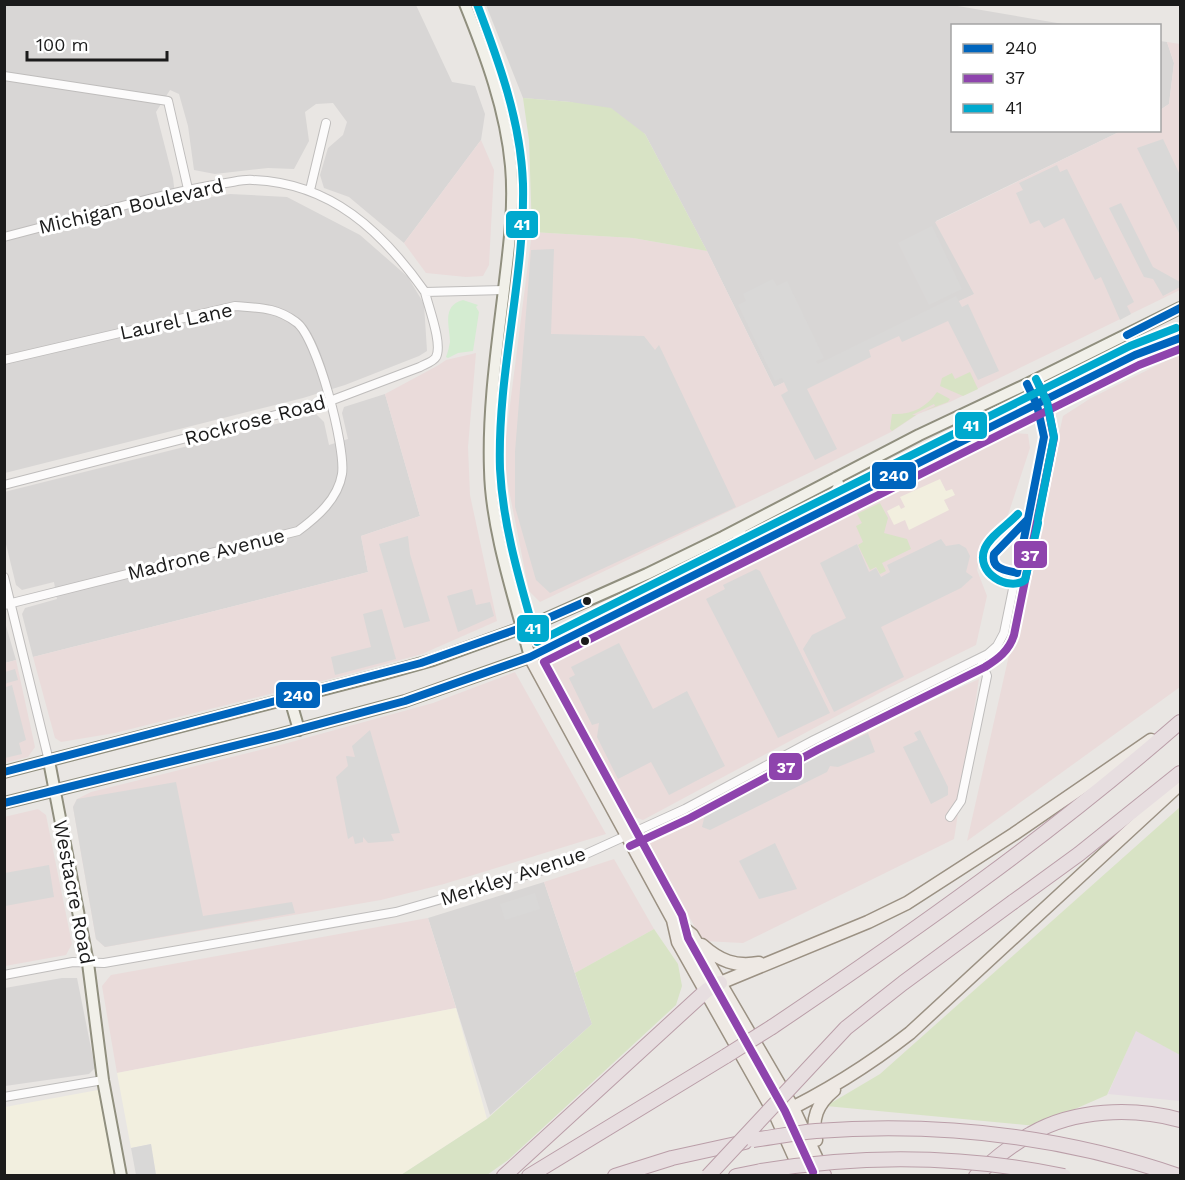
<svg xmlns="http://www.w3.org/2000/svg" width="1185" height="1180" viewBox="0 0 1185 1180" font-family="'Work Sans',sans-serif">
<rect width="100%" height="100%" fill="#e9e6e3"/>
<path fill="#d8d6d5" d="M 946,4 L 1069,25 L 952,26 L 952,130 L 1121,131 L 936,221 L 975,294 L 774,387 L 707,251 L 645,134 L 571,102 L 523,98 L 486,5 Z
M 5,5 L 416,5 L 452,82 L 475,86 L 485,114 L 481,140 L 404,243 L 349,197 L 324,188 L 320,175 L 328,148 L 343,135 L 347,122 L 333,103 L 316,104 L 305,112 L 309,141 L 294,169 L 268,168 L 215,174 L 194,170 L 188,126 L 179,94 L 170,90 L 156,112 L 173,178 L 176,203 L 230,194 L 287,197 L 360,235 L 408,277 L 424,304 L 427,351 L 419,356 L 345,385 L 303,398 L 5,473 Z
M 1160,41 L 1167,42 L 1174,63 L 1169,104 L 1160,110 Z
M 385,394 L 420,516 L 361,536 L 368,572 L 33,657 L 22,614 L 25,608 L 57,599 L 54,582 L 22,590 L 16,585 L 5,540 L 4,492 L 316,414 L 324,422 L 329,445 L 348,439 L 342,413 L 344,407 Z
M 4,619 L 16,660 L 5,663 L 4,663 Z
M 544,882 L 592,1024 L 490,1115 L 428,918 Z
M 62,978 L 77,978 L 95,1068 L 89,1074 L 5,1086 L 5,988 Z"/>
<path fill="#eadbda" d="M 1167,42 L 1180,44 L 1180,290 L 950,402 L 918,414 L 891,432 L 815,470 L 540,602 L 529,591 L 503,460 L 532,232 L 633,238 L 707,251 L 774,387 L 974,294 L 935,222 L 1121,131 L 1160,130 L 1160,110 L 1169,104 L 1174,63 Z
M 481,140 L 494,170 L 489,265 L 483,276 L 466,277 L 426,273 L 404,243 Z
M 476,353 L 468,447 L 470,495 L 497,621 L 422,654 L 342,676 L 115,733 L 61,742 L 55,738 L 33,657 L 368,572 L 361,536 L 420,516 L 385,394 L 437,366 L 446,360 Z
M 1180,354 L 1180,687 L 967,841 L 1063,416 L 1091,398 Z
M 1012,433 L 1028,434 L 1030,448 L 1004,527 L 986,539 L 982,548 L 977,570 L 987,596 L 976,645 L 887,689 L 643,820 L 632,816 L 549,671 L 552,658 L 588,637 Z
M 16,660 L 35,747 L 28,757 L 5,763 L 5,663 Z
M 515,672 L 606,834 L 444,884 L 381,900 L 105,947 L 96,939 L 73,807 L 77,799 L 91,792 L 284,744 L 433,703 Z
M 979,679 L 954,839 L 743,943 L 703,941 L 649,847 L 648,837 L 658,827 L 813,750 L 830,742 L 835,744 Z
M 38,809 L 46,815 L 72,944 L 66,955 L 5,966 L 4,817 Z
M 614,859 L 654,929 L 575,973 L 544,882 Z
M 428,918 L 456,1008 L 117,1073 L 102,986 L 111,975 Z"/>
<path fill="#e6dce2" d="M 1136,1030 L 1180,1055 L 1180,1101 L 1108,1094 Z"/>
<path fill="#f2efdf" d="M 940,479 L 946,491 L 952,489 L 955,495 L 944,500 L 949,510 L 909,530 L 905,520 L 894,525 L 887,511 L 899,505 L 901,509 L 905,507 L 900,497 Z
M 456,1008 L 487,1119 L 401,1175 L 156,1175 L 151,1144 L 131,1148 L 117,1073 Z
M 98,1090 L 114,1175 L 5,1175 L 5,1107 Z"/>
<path fill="#d8e3c5" d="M 523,98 L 571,102 L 611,108 L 645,134 L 707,251 L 633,238 L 532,232 L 529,140 Z
M 970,372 L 978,389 L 963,396 L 940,386 L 942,378 L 952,373 L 955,379 Z
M 937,392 L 950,399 L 948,402 L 924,411 L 935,406 L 934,404 L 912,415 L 916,415 L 892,431 L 890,429 L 892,414 C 911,415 926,408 937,392 Z
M 880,503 L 888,518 L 884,533 L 907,539 L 911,549 L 882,563 L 886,571 L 880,574 L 876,567 L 870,570 L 858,545 L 863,542 L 856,526 L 862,523 L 857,514 Z
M 1180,807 L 1180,1055 L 1136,1031 L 1107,1095 L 1036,1126 L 826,1106 L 880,1074 Z
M 654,929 L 678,964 L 682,986 L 676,1005 L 508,1160 L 487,1175 L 401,1175 L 487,1119 L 592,1024 L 575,973 Z"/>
<path fill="#d4ecd1" d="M 463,300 L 478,305 L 476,307 L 479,312 L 473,351 L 458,353 L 448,358 L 446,357 C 448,352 449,347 450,342 C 450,326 441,306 463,300 Z"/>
<path fill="#d9d8d7" d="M 1163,139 L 1180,175 L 1180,235 L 1137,148 Z
M 1057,165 L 1060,172 L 1067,169 L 1134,302 L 1127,306 L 1131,314 L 1120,320 L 1101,277 L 1095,280 L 1064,218 L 1044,228 L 1039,220 L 1030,224 L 1016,193 L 1023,190 L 1019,183 Z
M 1121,203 L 1153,267 L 1180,282 L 1180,287 L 1163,296 L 1153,279 L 1144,277 L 1109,208 Z
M 932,226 L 962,289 L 929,305 L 898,243 Z
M 554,249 L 551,334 L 644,336 L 655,350 L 659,345 L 736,507 L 550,593 L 536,580 L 515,507 L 515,452 L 531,250 Z
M 773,279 L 777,286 L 787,281 L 824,358 L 816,361 L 818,364 L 956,296 L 962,307 L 968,304 L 999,371 L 978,380 L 948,321 L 902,342 L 899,336 L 869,350 L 871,357 L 807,389 L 837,449 L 815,460 L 781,395 L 788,391 L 782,378 L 775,381 L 738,305 L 746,301 L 743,294 Z
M 408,536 L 410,554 L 430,621 L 404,628 L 379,544 Z
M 941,539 L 946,546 L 959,544 L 966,548 L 970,556 L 966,572 L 973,577 L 961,588 L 881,627 L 904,677 L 834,712 L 803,649 L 812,635 L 846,618 L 820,563 L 857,544 L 869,572 L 876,568 L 881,577 L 890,572 L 887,565 Z
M 756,569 L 760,571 L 830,713 L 778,738 L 706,599 L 725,589 L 723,585 Z
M 472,589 L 476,605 L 490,602 L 494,616 L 458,632 L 447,596 Z
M 382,609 L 396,659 L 335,675 L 331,657 L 371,647 L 363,614 Z
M 619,643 L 653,709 L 687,691 L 725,766 L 669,795 L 651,762 L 618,779 L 597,737 L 599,723 L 592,725 L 569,678 L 575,675 L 571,667 Z
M 15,669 L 18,680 L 7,683 L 5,685 L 6,687 L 12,685 L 26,740 L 19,743 L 22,754 L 5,758 L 5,672 Z
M 370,730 L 400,833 L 391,834 L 394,841 L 368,843 L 363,837 L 363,842 L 355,844 L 353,836 L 348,839 L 336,777 L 348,766 L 346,756 L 355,757 L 352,746 Z
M 920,730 L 948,787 L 948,795 L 931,804 L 903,747 L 918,740 L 914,733 Z
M 868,733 L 875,752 L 838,767 L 830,766 L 827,772 L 710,830 L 702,827 L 707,806 L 736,792 L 736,800 L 740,797 L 743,789 L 761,780 L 760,788 L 764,786 L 767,777 L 788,766 L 791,770 L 806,762 L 804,758 L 830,747 L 835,749 Z
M 176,782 L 203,916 L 292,902 L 295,913 L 105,947 L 96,939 L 73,807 L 77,799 Z
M 775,843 L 797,889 L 759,899 L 739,861 Z
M 49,865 L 54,897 L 5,906 L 5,873 Z
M 535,893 L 540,909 L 505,920 L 500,904 Z
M 151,1144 L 156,1175 L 136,1175 L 131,1148 Z"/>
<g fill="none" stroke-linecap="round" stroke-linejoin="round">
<defs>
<path id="street" d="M 4,76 L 168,101 L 188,189
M 310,190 L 326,123
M 4,237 C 50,225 96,213 141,201 C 169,194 197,187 226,183 C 234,182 244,179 253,180 C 331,183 382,231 425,292 L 504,290
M 4,360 L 235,306 C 259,308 276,307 296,322 C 317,336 346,448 342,474 C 338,499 317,517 298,531 L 4,605
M 4,485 L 330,401 L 420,367 C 425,364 433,362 436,357 C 443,344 428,306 425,292
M 4,577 L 49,761
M 950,817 L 961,801 L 987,676 L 980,658
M 4,975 L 73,962 L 104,963 L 396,912 L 564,864 L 685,809 L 814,740 L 988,654 L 997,646 L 1004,633 L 1044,437 L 1037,405 L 1027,384
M 4,1097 L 103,1080"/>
<path id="secondary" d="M 465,4 C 486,56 506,110 511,166 C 515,210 508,254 503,298 C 496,355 488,412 490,470 C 491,529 515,600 530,657
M 821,510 C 826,501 835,495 839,486 L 836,478
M 718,559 L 740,538 L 740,529
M 290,699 L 299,730
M 49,761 L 88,963 L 103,1080 L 121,1176
M 4,772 L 383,674 L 433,660 L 546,619 L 647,574 L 723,537 L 919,435 L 1027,384 L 1180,308
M 4,803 L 278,735 L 405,701 L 530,657 L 1135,355 L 1180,338"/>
<path id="primary" d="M 530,657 L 673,920 L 678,942 L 776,1116 L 803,1176
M 673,920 L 692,935 L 793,1108 L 822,1170
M 702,945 C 720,961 735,967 759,963
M 720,983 L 868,922 L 907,903 L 1014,834 L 1151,740
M 776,1116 C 824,1093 869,1065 910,1033 L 1180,784
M 816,1140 C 811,1119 817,1104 834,1090"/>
<path id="highway" d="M 1013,902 L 1079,854 L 1180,773
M 772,1027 C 913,932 1052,834 1180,722
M 824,1175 L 824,1176
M 504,1176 L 707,990 L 720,983
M 529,1176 L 726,1056
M 615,1176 L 672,1158 L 745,1142
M 736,1176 L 761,1171
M 976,1176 C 993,1160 1011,1145 1031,1134 C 1074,1109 1133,1107 1180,1120"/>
</defs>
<use href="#street" stroke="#bfbdbc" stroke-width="10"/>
<use href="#secondary" stroke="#908f7e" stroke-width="14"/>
<use href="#primary" stroke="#9b9183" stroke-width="15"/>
<use href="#highway" stroke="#ba9ea8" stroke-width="16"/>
<use href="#street" stroke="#fcfbfb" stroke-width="8"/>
<use href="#secondary" stroke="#f1f0e9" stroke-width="10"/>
<use href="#primary" stroke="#eee9e4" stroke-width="12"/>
<use href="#highway" stroke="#e7dee0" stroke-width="14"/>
<defs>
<path id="highway-bridge" d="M 726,1056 L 772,1027
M 753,1140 C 774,1137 795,1133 816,1131 C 939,1122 1062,1136 1179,1176
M 761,1171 C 863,1154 963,1155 1064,1176
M 708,1176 L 846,1028 L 903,983 L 1013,902"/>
</defs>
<use href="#highway-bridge" stroke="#ba9ea8" stroke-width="16" stroke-linecap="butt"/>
<use href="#highway-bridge" stroke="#e7dee0" stroke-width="14"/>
<defs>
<path id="bus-1" d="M 1127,335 L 1180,308
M 1027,384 L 1037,405 L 1044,437 L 1028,519
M 1028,519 L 1017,573 C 1005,570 991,569 994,554 Z
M 4,772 L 421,663 L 546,619 L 587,601
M 4,803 L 278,735 L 405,701 L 530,657 L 1135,355 L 1180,338"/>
<path id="bus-2" d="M 630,846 L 690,818 L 819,749 L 985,667 C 998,659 1009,651 1014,635 L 1054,438 L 1047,402 L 1039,385
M 813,1172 L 785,1111 L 688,938 L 682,915 L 544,662 L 1139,365 L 1180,349"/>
<path id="bus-3" d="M 477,4 C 499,62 521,122 523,184 C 525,279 497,373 500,469 C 503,528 521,585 537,642 L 1130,346 L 1176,328
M 1036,379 L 1047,402 L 1054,437 L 1038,519
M 1018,514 C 1008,525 991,535 985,548 C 974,573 1009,592 1025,580 L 1038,523"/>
</defs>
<use href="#bus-1" stroke="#fff" stroke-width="12"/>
<use href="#bus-2" stroke="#fff" stroke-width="12"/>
<use href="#bus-3" stroke="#fff" stroke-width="12"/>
<use href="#bus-1" stroke="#0065bd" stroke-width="8"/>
<use href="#bus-2" stroke="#8e44ad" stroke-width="8"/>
<use href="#bus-3" stroke="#00a9ce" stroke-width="8"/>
</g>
<g fill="#1b1b1b" stroke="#fff" stroke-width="2">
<circle cx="587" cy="601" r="5"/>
<circle cx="585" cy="641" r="5"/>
</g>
<g text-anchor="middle" stroke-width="6" stroke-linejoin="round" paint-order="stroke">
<g font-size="20" fill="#1b1b1b" stroke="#fff">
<text transform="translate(131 206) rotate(-13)" y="7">Michigan Boulevard</text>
<text transform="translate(176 321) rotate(-12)" y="7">Laurel Lane</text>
<text transform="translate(255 420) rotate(-15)" y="7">Rockrose Road</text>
<text transform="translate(206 554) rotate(-14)" y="7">Madrone Avenue</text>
<text transform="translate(513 876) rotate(-18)" y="7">Merkley Avenue</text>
<text transform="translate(74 892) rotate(79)" y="7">Westacre Road</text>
</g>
</g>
<g stroke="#fff" stroke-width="2">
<rect x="505" y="210" width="34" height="29" rx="6" fill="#00a9ce"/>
<rect x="954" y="411" width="34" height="29" rx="6" fill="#00a9ce"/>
<rect x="871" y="461" width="46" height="29" rx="6" fill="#0065bd"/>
<rect x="1013" y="540" width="35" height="29" rx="6" fill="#8e44ad"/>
<rect x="516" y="614" width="34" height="29" rx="6" fill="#00a9ce"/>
<rect x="275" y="681" width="46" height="28" rx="6" fill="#0065bd"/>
<rect x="768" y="752" width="35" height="29" rx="6" fill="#8e44ad"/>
</g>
<g font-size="16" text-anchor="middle" font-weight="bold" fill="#fff">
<text x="522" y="230">41</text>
<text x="971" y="431">41</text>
<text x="894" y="481">240</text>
<text x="1030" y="561">37</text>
<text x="533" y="634">41</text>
<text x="298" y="701">240</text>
<text x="786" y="773">37</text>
</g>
<rect width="1185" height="1180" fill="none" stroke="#1b1b1b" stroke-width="12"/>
<rect x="951" y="24" width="210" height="108" fill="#ffffff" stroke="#a4a4a4" stroke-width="1.5"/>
<rect x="963" y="44" width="30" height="9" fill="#0065bd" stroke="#a4a4a4" stroke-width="1.5"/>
<text x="1005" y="54" font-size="18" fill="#1b1b1b">240</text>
<rect x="963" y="74" width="30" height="9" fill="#8e44ad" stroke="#a4a4a4" stroke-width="1.5"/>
<text x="1005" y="84" font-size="18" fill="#1b1b1b">37</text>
<rect x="963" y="104" width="30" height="9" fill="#00a9ce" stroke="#a4a4a4" stroke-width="1.5"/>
<text x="1005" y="114" font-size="18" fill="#1b1b1b">41</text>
<path d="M27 51v9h140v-9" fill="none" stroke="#1b1b1b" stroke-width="3"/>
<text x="36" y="51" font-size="18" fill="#1b1b1b" stroke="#ffffff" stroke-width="4.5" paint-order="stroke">100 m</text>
</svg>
